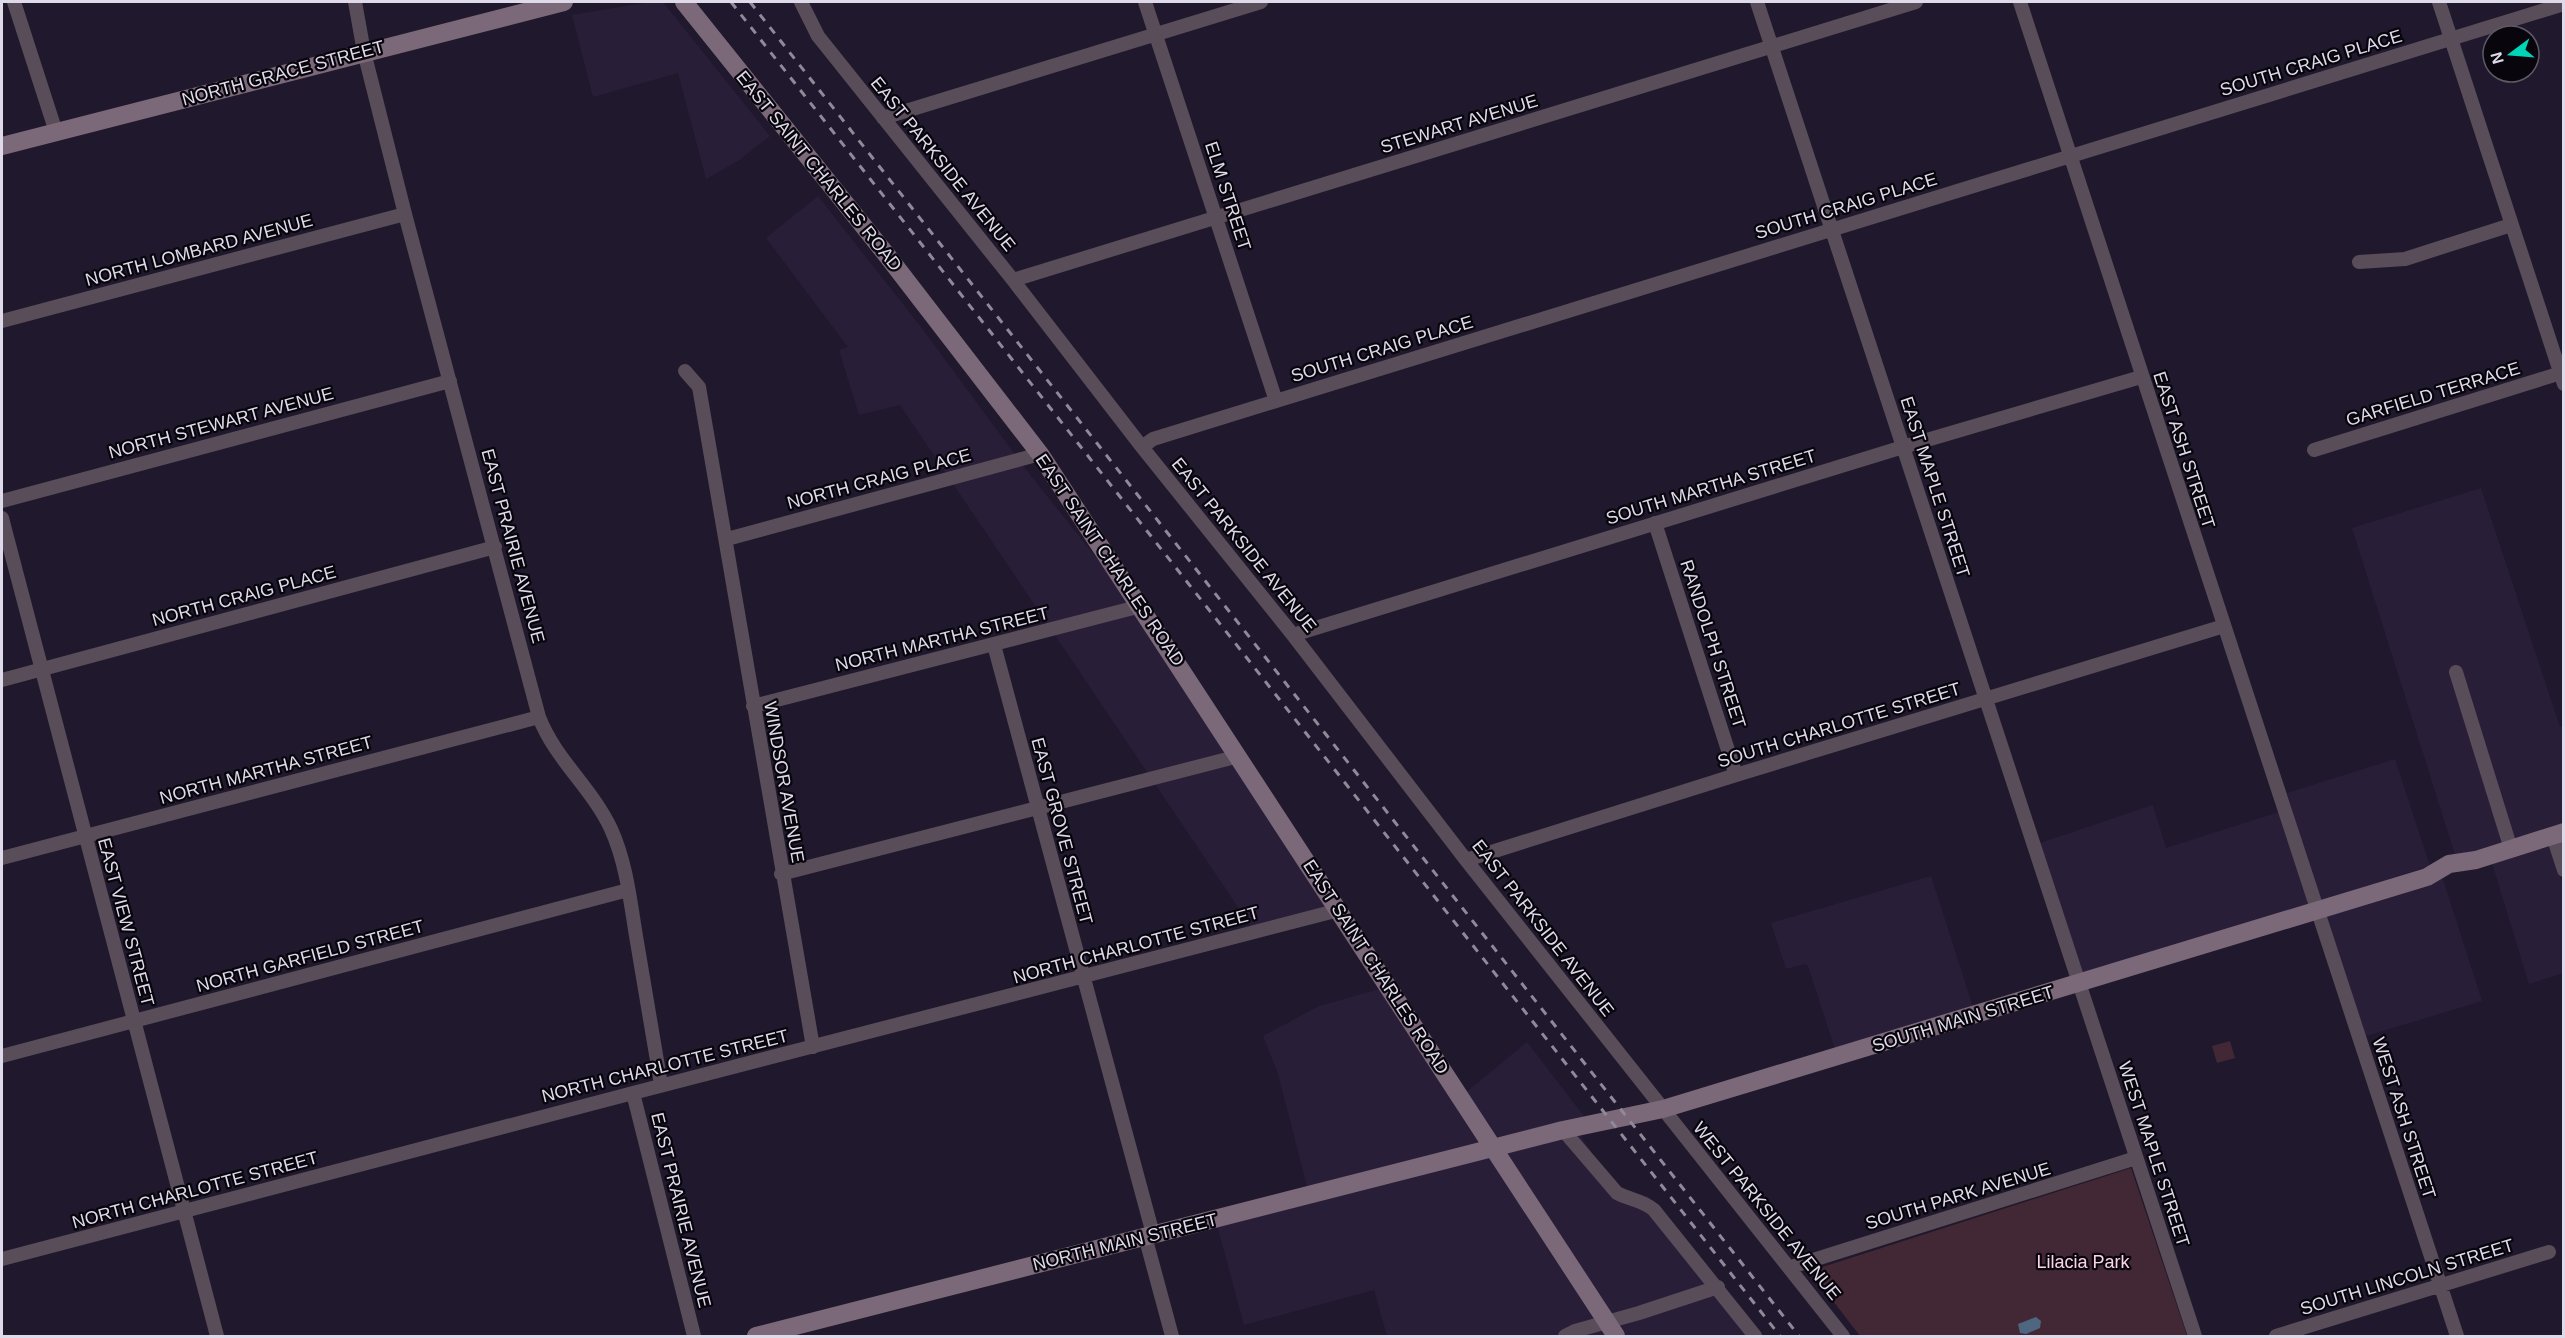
<svg xmlns="http://www.w3.org/2000/svg" width="2565" height="1338" viewBox="0 0 2565 1338" font-family="Arial,sans-serif">
<rect width="100%" height="100%" fill="#20182c"/>
<path fill="#291e38" d="M 650,2 L 663,2 L 770,136 L 738,161 L 706,179 L 678,73 L 593,97 L 572,15 Z
M 818,196 L 921,327 L 1031,476 L 1139,611 L 1330,906 L 1252,928 L 900,405 L 859,415 L 839,350 L 848,347 L 766,238 Z
M 2481,488 L 2560,727 L 2563,726 L 2563,825 L 2456,858 L 2352,528 Z
M 2395,759 L 2430,866 L 2319,901 L 2287,793 Z
M 2153,805 L 2166,848 L 2279,812 L 2309,904 L 2082,977 L 2037,844 Z
M 2550,841 L 2563,885 L 2563,973 L 2529,984 L 2491,860 Z
M 1931,876 L 1974,1010 L 1835,1049 L 1808,966 L 1805,964 L 1786,969 L 1771,923 Z
M 2442,876 L 2482,1001 L 2363,1037 L 2323,913 Z
M 1383,988 L 1609,1336 L 1387,1336 L 1374,1290 L 1244,1325 L 1214,1214 L 1308,1190 L 1278,1074 L 1263,1036 L 1319,1006 Z
M 1527,1042 L 1587,1120 L 1497,1141 L 1464,1094 Z
M 1577,1131 L 1609,1177 L 1621,1189 L 1632,1194 L 1648,1196 L 1758,1333 L 1753,1336 L 1621,1336 L 1501,1150 Z"/>
<path fill="#422834" d="M 2230,1041 L 2235,1058 L 2217,1063 L 2212,1046 Z
M 2131,1168 L 2187,1336 L 1860,1336 L 1810,1271 Z"/>
<path fill="#4f6680" d="M 2036,1317 L 2041,1321 L 2040,1328 L 2026,1334 L 2020,1333 L 2018,1324 Z"/>
<g fill="none" stroke-linecap="round" stroke-linejoin="round">
<path stroke="#584d58" stroke-width="14" d="M 14,2 L 56,132
M 355,2 L 364,52 L 405,214 L 539,717 C 555,759 592,788 611,829 C 626,862 630,899 636,936 C 644,985 653,1035 661,1085
M 801,2 L 818,36 L 1013,280 L 1142,447 L 1293,635 L 1466,860 L 1843,1336
M 1145,2 L 1276,401
M 1757,2 L 2195,1336
M 2020,2 L 2457,1336
M 2439,2 L 2564,384
M 883,118 L 1261,2
M 2359,262 L 2405,259 L 2511,225
M 1013,280 L 1916,2
M 2,321 L 405,214
M 685,371 L 699,387 L 813,1047
M 1142,447 L 1153,439 L 1276,401 L 2564,4
M 2314,450 L 2564,372
M 2,501 L 450,381
M 2,518 L 217,1336
M 1655,523 L 1736,775
M 727,539 L 1040,454
M 1293,635 L 1903,447 L 2141,377
M 994,645 L 1153,1234
M 2456,672 L 2511,849
M 2,680 L 495,547
M 753,706 L 1141,606
M 2553,836 L 2564,870
M 2,858 L 539,717
M 1466,860 L 1736,775 L 2224,626
M 781,874 L 1239,756
M 2,1056 L 628,890
M 633,1093 L 694,1336
M 1563,1130 L 1617,1193 C 1630,1200 1643,1200 1654,1210 L 1755,1336
M 1145,1236 L 1172,1336
M 2,1259 L 633,1093 L 1339,910
M 1791,1267 L 2136,1158
M 1565,1336 L 1575,1331 L 1639,1313 L 1718,1287
M 2276,1336 L 2549,1252"/>
<path stroke="#7b697a" stroke-width="18" d="M 684,2 L 889,258 L 1040,454 L 1616,1336
M 2,146 L 564,2
M 756,1336 L 1563,1130 L 1663,1109 L 2427,877 L 2449,864 L 2476,860 L 2564,832"/>
<path stroke="#8f899a" stroke-width="3" stroke-dasharray="8 8" stroke-linecap="butt" d="M 731,2 L 1780,1336
M 750,2 L 1799,1336"/>
</g>
<g text-anchor="middle" stroke-width="4.5" stroke-linejoin="round" paint-order="stroke">
<g font-size="18" fill="#dfdae9" stroke="#08050d">
<text transform="translate(2311 63) rotate(-17)" y="6">SOUTH CRAIG PLACE</text>
<text transform="translate(283 73) rotate(-15)" y="6">NORTH GRACE STREET</text>
<text transform="translate(1459 124) rotate(-17)" y="6">STEWART AVENUE</text>
<text transform="translate(943 164) rotate(51)" y="6">EAST PARKSIDE AVENUE</text>
<text transform="translate(819 171) rotate(51)" y="6">EAST SAINT CHARLES ROAD</text>
<text transform="translate(1228 196) rotate(72)" y="6">ELM STREET</text>
<text transform="translate(1846 206) rotate(-17)" y="6">SOUTH CRAIG PLACE</text>
<text transform="translate(199 250) rotate(-15)" y="6">NORTH LOMBARD AVENUE</text>
<text transform="translate(1382 349) rotate(-17)" y="6">SOUTH CRAIG PLACE</text>
<text transform="translate(2433 394) rotate(-17)" y="6">GARFIELD TERRACE</text>
<text transform="translate(221 423) rotate(-15)" y="6">NORTH STEWART AVENUE</text>
<text transform="translate(2184 450) rotate(72)" y="6">EAST ASH STREET</text>
<text transform="translate(879 479) rotate(-15)" y="6">NORTH CRAIG PLACE</text>
<text transform="translate(1711 487) rotate(-17)" y="6">SOUTH MARTHA STREET</text>
<text transform="translate(1935 487) rotate(72)" y="6">EAST MAPLE STREET</text>
<text transform="translate(1244 545) rotate(51)" y="6">EAST PARKSIDE AVENUE</text>
<text transform="translate(513 546) rotate(75)" y="6">EAST PRAIRIE AVENUE</text>
<text transform="translate(1110 560) rotate(56)" y="6">EAST SAINT CHARLES ROAD</text>
<text transform="translate(244 596) rotate(-15)" y="6">NORTH CRAIG PLACE</text>
<text transform="translate(942 639) rotate(-14)" y="6">NORTH MARTHA STREET</text>
<text transform="translate(1713 644) rotate(72)" y="6">RANDOLPH STREET</text>
<text transform="translate(1839 725) rotate(-17)" y="6">SOUTH CHARLOTTE STREET</text>
<text transform="translate(266 770) rotate(-15)" y="6">NORTH MARTHA STREET</text>
<text transform="translate(784 782) rotate(80)" y="6">WINDSOR AVENUE</text>
<text transform="translate(1062 831) rotate(75)" y="6">EAST GROVE STREET</text>
<text transform="translate(126 922) rotate(75)" y="6">EAST VIEW STREET</text>
<text transform="translate(1543 928) rotate(52)" y="6">EAST PARKSIDE AVENUE</text>
<text transform="translate(1136 945) rotate(-15)" y="6">NORTH CHARLOTTE STREET</text>
<text transform="translate(310 956) rotate(-15)" y="6">NORTH GARFIELD STREET</text>
<text transform="translate(1376 967) rotate(57)" y="6">EAST SAINT CHARLES ROAD</text>
<text transform="translate(1963 1019) rotate(-17)" y="6">SOUTH MAIN STREET</text>
<text transform="translate(665 1066) rotate(-14)" y="6">NORTH CHARLOTTE STREET</text>
<text transform="translate(2404 1118) rotate(72)" y="6">WEST ASH STREET</text>
<text transform="translate(2154 1154) rotate(72)" y="6">WEST MAPLE STREET</text>
<text transform="translate(195 1190) rotate(-15)" y="6">NORTH CHARLOTTE STREET</text>
<text transform="translate(1958 1196) rotate(-17)" y="6">SOUTH PARK AVENUE</text>
<text transform="translate(681 1210) rotate(76)" y="6">EAST PRAIRIE AVENUE</text>
<text transform="translate(1767 1211) rotate(51)" y="6">WEST PARKSIDE AVENUE</text>
<text transform="translate(1125 1242) rotate(-14)" y="6">NORTH MAIN STREET</text>
<text transform="translate(2407 1277) rotate(-17)" y="6">SOUTH LINCOLN STREET</text>
</g>
<g font-size="18" fill="#fbd4e4" stroke="#08050d">
<text x="2083" y="1268">Lilacia Park</text>
</g>
</g>
<rect width="2565" height="1338" fill="none" stroke="#dfdae9" stroke-width="6"/>
<g transform="translate(2511 54) rotate(254)"><circle r="28" fill="#08050d" stroke="#5e5a65" stroke-width="1.5"/>
<path d="M0-4.5L10 22L0 15L-10 22Z" fill="#00d5b7"/>
<text y="-9" font-size="16" font-weight="bold" text-anchor="middle" fill="#dfdae9">N</text>
</g>
</svg>
